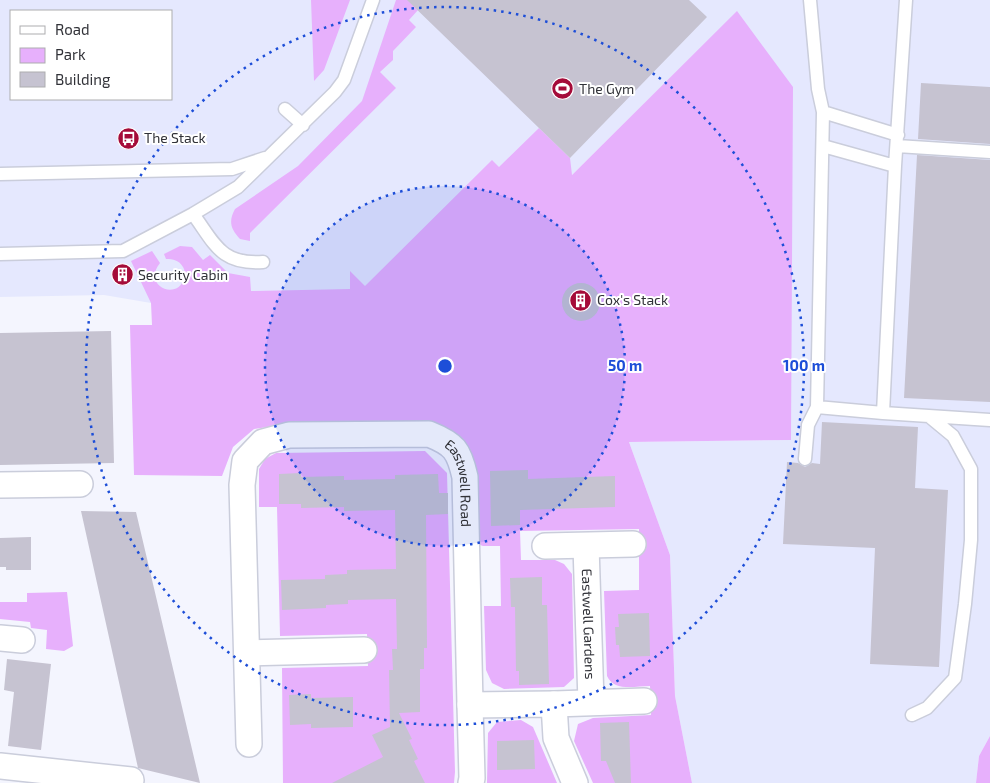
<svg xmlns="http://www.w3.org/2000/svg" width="990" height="783" viewBox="0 0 990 783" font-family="'Exo 2',sans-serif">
<rect width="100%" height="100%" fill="#f4f5fe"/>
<path fill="#e5e8fe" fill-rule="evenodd" d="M 0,0 L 990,0 L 990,736 L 979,756 L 976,783 L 692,783 L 675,696 L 670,555 L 629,442 L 791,440 L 737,12 L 572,175 L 426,300 L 151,303 L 104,295 L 0,297 ZM 11,11 L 171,11 L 171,99 L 11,99 Z"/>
<path fill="#e7b0fc" d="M 311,0 L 350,0 L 324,70 L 314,81 Z
M 396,0 L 408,0 L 418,10 L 409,20 L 416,27 L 393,51 L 393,60 L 380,72 L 396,88 L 250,233 L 250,241 L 240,239 C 231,229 228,222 235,209 L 298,166 L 362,101 Z
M 737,11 L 793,87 L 791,440 L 629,442 L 670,555 L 675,696 L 692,783 L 593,783 L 574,741 L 578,724 L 593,718 L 651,715 L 650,686 C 635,686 614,692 607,676 L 604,591 L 639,590 L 639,529 L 520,531 L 521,560 L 555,560 L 564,564 L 572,574 L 574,678 L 564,687 L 504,689 L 492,683 L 486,670 L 484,606 L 501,606 L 500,546 L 483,546 L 477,544 L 469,451 L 281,425 L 254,429 L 233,447 L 222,476 L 134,475 L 130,325 L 152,325 L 151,303 L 131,261 L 152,251 L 160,263 C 141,287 179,301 184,278 C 185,274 185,270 183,267 C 179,260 173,259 166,259 L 164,254 L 180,246 L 192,247 L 203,260 L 210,255 L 228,273 L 250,277 L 251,291 L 350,289 L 350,271 L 365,286 L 492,160 L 499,167 L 539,128 L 570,158 L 572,175 Z
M 425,451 L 447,473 L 455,772 L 454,783 L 283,783 L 282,668 L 368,666 L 367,634 L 280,636 L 277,507 L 259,507 L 259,469 L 265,459 L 276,453 Z
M 67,592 L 73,646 L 64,651 L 46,649 L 47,630 L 31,628 L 30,622 L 0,619 L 0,602 L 27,602 L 27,593 Z
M 521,720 L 533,727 L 557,783 L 487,783 L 488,733 L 497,722 Z
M 990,736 L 990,783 L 976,783 L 979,756 Z"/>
<path fill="#c6c3d1" d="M 407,0 L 689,0 L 707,17 L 570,158 Z
M 921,83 L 990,87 L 990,144 L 918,139 Z
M 917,155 L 990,160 L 990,402 L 904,398 Z
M562 302a19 19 0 1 1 38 0a19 19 0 1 1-38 0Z
M 111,331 L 114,463 L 0,465 L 0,333 Z
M 822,422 L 918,427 L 915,488 L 948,490 L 939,667 L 870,664 L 875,548 L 783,544 L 787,462 L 798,463 L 805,467 L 812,463 L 820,464 Z
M 528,470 L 528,479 L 615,476 L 615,507 L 520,510 L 520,525 L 491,526 L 490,471 Z
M 301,473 L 301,477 L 344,476 L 344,480 L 395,479 L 395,475 L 438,474 L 439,493 L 448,493 L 448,514 L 426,515 L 427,648 L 424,648 L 424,669 L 420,669 L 420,712 L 399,713 L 412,739 L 409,740 L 418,759 L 414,761 L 425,783 L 332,783 L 383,757 L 372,735 L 390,727 L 389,670 L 393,670 L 392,649 L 397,649 L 396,599 L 348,600 L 348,604 L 326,605 L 326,608 L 282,610 L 281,580 L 325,579 L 325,575 L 347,574 L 347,570 L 396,569 L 395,510 L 344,511 L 344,507 L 301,508 L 301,504 L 279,504 L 279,474 Z
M 81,511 L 136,512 L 200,783 L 138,768 Z
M 31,537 L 31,570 L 6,570 L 6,567 L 0,567 L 0,538 Z
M 542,577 L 542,605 L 547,605 L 549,684 L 519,685 L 519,671 L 516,671 L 515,607 L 511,607 L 510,578 Z
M 649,613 L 650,656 L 620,657 L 619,645 L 616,645 L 615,627 L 619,627 L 618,614 Z
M 7,659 L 51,664 L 41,750 L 8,746 L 14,692 L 4,690 Z
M 311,694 L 311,698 L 353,697 L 353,727 L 311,728 L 311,724 L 290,725 L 289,695 Z
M 629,722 L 631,783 L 615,783 L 606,761 L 601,761 L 600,723 Z
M 534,740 L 535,769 L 497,770 L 497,741 Z"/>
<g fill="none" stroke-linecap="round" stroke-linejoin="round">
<defs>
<path id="lane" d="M 810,0 L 818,89 L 823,112 L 817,407 L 883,413
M 906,0 L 895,166 L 883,413 L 990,420
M 285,109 L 303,125
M 823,112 L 898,135
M 823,146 L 895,166
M 897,146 L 990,152
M 0,174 L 232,169 L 265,158
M 193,214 C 215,244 221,265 263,262
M 0,254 L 123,251 L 193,214 L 238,187 L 335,92 L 344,80 L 373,0
M 805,459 L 808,425 L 817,407
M 912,715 L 927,708 L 955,678 L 965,604 L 971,540 L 971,469 L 953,436 L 930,417"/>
<g id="street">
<path d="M 0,485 L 80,484"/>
<path d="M 545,546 L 633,544"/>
<path id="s1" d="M 586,546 L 591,702"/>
<path d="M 0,638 L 22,640"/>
<path d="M 248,653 L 364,650"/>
<path d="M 554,704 L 644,701"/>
<path d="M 470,705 L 472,778 L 471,783"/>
<path id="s2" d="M 249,744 L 242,485 L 245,461 L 263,442 L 289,435 L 429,434 C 454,444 459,450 465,477 L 470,705 L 554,704 L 556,738 L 575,783"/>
<path d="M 0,766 L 131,780"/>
</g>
</defs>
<use href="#lane" stroke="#cacddb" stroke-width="15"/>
<use href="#street" stroke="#cacddb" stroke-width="28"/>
<use href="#lane" stroke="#fff" stroke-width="12"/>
<use href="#street" stroke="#fff" stroke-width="25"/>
</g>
<circle cx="445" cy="366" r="180" fill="#1d4ed8" fill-opacity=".12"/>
<g fill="none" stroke="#1d4ed8" stroke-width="2.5" stroke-dasharray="2.5 5">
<circle cx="445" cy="366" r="180"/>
<circle cx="445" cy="366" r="359"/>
</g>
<defs>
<symbol id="stadium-disc" viewBox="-11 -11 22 22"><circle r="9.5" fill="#a50b39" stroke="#fff"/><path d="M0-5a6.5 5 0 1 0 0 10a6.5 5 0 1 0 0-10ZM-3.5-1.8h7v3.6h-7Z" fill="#fff"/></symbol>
<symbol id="bus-disc" viewBox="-11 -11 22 22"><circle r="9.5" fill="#a50b39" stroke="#fff"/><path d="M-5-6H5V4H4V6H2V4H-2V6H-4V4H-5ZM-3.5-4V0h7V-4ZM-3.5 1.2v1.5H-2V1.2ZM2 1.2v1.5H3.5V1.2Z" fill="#fff"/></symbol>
<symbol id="building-disc" viewBox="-11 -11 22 22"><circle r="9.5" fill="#a50b39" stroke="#fff"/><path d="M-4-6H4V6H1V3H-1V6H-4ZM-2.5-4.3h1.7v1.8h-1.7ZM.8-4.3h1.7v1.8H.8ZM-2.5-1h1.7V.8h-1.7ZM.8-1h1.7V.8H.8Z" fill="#fff"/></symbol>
</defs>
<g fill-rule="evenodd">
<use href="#stadium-disc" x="550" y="76" width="25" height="25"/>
<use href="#bus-disc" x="116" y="126" width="25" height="25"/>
<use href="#building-disc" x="110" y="262" width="25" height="25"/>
<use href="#building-disc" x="568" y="288" width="25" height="25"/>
</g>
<g text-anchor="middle" stroke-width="4" stroke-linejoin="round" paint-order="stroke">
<g font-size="14" fill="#313238" stroke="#fff" text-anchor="start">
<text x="579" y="94">The Gym</text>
<text x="144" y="143">The Stack</text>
<text x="138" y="280">Security Cabin</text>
<text x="597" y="305">Cox's Stack</text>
</g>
<g font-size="14" fill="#313238" stroke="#fff">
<text dy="5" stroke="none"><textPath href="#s2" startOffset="541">Eastwell Road</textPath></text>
<text dy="5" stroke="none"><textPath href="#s1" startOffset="78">Eastwell Gardens</textPath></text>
</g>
</g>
<circle cx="445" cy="366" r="8" fill="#1d4ed8" stroke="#fff" stroke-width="2.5"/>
<g font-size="15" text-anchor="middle" font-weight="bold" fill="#1d4ed8" stroke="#fff" stroke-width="4" stroke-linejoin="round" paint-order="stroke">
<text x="625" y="371">50 m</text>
<text x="804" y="371">100 m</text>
</g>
<rect x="10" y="10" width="162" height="90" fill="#ffffff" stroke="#adadaf"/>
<rect x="20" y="26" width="25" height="8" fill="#ffffff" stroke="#adadaf"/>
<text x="55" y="35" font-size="15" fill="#313238">Road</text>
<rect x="20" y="48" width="25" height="15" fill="#e7b0fc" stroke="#adadaf"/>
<text x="55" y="60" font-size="15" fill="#313238">Park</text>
<rect x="20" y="72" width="25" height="15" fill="#c6c3d1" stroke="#adadaf"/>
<text x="55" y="85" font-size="15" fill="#313238">Building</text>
</svg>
